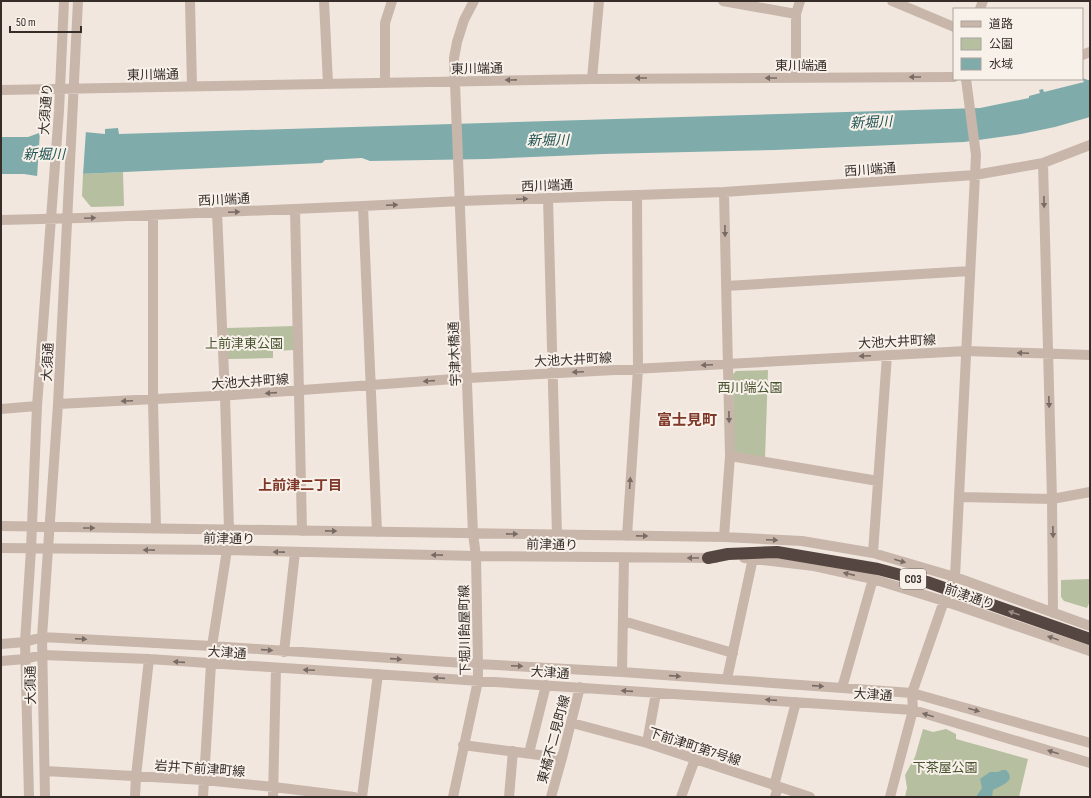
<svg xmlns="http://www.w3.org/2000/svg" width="1091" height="798" viewBox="0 0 1091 798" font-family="'Sofia Sans Condensed','Noto Sans JP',sans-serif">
<rect width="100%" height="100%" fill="#f1e7de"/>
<path fill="#b6bf9f" d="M 123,172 L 124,206 L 91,207 L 82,196 L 83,174 Z
M 294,326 L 295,350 L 273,351 L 273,358 L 228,359 L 227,328 Z
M 768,370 L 765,459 L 734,452 L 733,374 L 736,371 Z
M 1090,579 L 1090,601 L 1087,608 L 1064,601 L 1061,597 L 1061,580 Z
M 923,729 L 933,732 L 946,729 L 956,734 L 956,739 L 1028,759 L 1019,797 L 905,797 L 907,788 L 905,775 L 915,757 Z"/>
<path fill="#7facaa" d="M 1082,78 L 1088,80 L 1090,80 L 1090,117 L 1055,127 L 1021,134 L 964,142 L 775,150 L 603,154 L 487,159 L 370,161 L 362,158 L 325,160 L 322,163 L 37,176 L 24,174 L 1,174 L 1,137 L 28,137 L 39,133 L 85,132 L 105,134 L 105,129 L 118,128 L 119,134 L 980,108 L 1029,98 L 1029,96 L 1040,93 L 1039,90 L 1043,89 L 1044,92 L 1084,82 Z
M 1002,770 L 1006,770 C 1017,781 1002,785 993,790 L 992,797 L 976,797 L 982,788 L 980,779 L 990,772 L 998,772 Z"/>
<path fill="#f1e7de" d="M 86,130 L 83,175 L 37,178 L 40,131 Z"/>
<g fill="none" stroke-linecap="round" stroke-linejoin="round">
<path stroke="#c8b6ab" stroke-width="10" d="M 190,1 L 192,86
M 324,1 L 328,84
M 723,1 L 796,14
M 892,1 L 954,27
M 980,9 L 983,1
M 1082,55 L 1090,52
M 796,78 L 796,14 L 800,1
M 592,79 L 599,1
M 385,83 L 385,23 L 392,1
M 1,90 L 592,79 L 954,77
M 1043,163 L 1052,499 L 1053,613
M 724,192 L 730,456 L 724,537
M 548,198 L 557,535
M 363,206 L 377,532
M 295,209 L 302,531
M 217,212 L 225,396 L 229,529
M 153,215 L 153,400 L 156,528
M 1,220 L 81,218 L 363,206 L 461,201 L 724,192 L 975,175 L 1043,163 L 1090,145
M 726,286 L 970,271
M 58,404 L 233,395 L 468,378 L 966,351 L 1090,355
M 1,409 L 37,406
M 730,456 L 878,481
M 959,497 L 1052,499 L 1090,492
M 1,526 L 724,537 L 802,541 L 873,553 L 955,577 L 1090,626
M 627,536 L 638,369 L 637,195
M 1,548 L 227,550 L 476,556 L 716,558
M 873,553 L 887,355
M 744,558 L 814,566 L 873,579 L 944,601 L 1090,651
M 623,621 L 733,653
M 1,644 L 25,642 L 42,637 L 212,646 L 478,664 L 622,672 L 912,693 L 1090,743
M 212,646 L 227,550
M 284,652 L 295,552
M 1,661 L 25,659 L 42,655 L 149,659 L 913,710 L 1090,763
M 622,672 L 624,558
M 727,679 L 753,558
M 842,688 L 873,579
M 572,723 L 647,743 L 810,797
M 647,743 L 656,693
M 463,745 L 562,758
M 529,753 L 546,685
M 45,771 L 204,780 L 274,787 L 354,797
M 774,786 L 796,702
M 29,797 L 25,642 L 31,549 L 37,406 L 59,111 L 64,1
M 45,797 L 42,637 L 58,404 L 78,1
M 135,797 L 136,776 L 149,659
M 203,797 L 211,664
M 273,797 L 276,668
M 362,797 L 378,674
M 453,797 L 478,681 L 478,664 L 476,556 L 473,534 L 454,58 L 457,42 L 464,20 L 474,1
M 509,797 L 513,751
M 551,797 L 562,758 L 580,687
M 681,797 L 695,759
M 775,797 L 778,787
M 890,797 L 913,710 L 912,693 L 944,601 L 955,577 L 976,155 L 966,79"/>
<path stroke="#564641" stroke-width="12" d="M 708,558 L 728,554 L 777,552 L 878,569 L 927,582 L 1090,639"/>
</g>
<defs><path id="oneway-solid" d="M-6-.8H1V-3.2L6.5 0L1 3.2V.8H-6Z"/></defs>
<g fill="#786b64">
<use href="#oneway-solid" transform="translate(915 77) rotate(180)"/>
<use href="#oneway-solid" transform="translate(641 78) rotate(180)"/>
<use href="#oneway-solid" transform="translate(771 78) rotate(180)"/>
<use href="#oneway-solid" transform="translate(511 80) rotate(179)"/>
<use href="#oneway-solid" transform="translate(522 199) rotate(-2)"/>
<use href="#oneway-solid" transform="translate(1044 202) rotate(89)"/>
<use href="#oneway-solid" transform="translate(392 205) rotate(-3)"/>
<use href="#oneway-solid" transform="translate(234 212) rotate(-3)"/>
<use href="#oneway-solid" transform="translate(90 218) rotate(-2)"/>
<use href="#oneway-solid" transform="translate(725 231) rotate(89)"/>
<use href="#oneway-solid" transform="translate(1023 353) rotate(-178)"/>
<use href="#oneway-solid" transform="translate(865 356) rotate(177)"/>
<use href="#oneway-solid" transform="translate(707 365) rotate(177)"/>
<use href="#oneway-solid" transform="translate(578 372) rotate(177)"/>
<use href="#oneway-solid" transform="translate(429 381) rotate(176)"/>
<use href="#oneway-solid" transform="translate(271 393) rotate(176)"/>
<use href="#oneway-solid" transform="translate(127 401) rotate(177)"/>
<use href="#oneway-solid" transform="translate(1049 402) rotate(88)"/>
<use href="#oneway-solid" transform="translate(729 417) rotate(89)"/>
<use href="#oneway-solid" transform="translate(630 483) rotate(-86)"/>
<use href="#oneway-solid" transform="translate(89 528)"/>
<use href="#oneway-solid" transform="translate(331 531) rotate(1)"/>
<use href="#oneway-solid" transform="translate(1053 532) rotate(89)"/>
<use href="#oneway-solid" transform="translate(512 534) rotate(1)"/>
<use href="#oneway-solid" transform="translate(642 536) rotate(1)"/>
<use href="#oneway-solid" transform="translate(772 540) rotate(3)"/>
<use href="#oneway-solid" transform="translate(149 550) rotate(-179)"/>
<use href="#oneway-solid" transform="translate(279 552) rotate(-179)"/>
<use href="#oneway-solid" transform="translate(437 555) rotate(-179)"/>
<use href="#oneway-solid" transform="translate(693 558) rotate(-180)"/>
<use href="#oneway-solid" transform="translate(900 561) rotate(16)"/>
<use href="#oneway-solid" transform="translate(849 574) rotate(-167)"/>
<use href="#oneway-solid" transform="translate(1053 638) rotate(-161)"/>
<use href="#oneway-solid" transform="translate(81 639) rotate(3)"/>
<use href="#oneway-solid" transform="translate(267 650) rotate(4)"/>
<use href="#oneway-solid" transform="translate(396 659) rotate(4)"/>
<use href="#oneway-solid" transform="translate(179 662) rotate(-176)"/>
<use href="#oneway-solid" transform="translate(517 666) rotate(3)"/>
<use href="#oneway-solid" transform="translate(309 670) rotate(-177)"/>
<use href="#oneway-solid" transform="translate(675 676) rotate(4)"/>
<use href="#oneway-solid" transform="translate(439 678) rotate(-176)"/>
<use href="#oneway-solid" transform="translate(818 686) rotate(4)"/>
<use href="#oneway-solid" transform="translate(627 691) rotate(-176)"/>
<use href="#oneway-solid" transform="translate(771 700) rotate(-176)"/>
<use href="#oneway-solid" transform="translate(974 710) rotate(16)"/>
<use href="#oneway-solid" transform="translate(928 715) rotate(-163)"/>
<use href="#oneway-solid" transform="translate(1053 752) rotate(-163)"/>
</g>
<use fill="#978a85" href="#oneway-solid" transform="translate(1014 613) rotate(-161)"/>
<g text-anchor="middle" stroke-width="4" stroke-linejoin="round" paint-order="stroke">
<rect fill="#f8f1ea" stroke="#706863" stroke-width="1" x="900" y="569" width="26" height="20" rx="3"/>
<g font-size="12" font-weight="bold" fill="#362d29">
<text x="913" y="583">C03</text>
</g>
<g font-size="13" fill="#362d29" stroke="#f8f1ea">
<text x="801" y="70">東川端通</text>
<text transform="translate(477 68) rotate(-1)" y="5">東川端通</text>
<text transform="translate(153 74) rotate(-1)" y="5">東川端通</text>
<text transform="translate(45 109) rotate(-86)" y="5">大須通り</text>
<text transform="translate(870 169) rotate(-4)" y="5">西川端通</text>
<text transform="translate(547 185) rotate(-2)" y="5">西川端通</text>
<text transform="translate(224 199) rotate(-3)" y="5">西川端通</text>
<text transform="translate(897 341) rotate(-3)" y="5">大池大井町線</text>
<text transform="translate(454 354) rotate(-92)" y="5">宇津木橋通</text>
<text transform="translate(573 359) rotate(-3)" y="5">大池大井町線</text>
<text transform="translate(47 362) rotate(-87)" y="5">大須通</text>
<text transform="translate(250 381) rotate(-4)" y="5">大池大井町線</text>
<text transform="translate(229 538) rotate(1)" y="5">前津通り</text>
<text transform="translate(552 544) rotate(1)" y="5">前津通り</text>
<text transform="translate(970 596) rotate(19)" y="5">前津通り</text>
<text transform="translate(464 630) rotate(-91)" y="5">下堀川飴屋町線</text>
<text transform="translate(227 652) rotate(4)" y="5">大津通</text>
<text transform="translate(550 672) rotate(4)" y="5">大津通</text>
<text transform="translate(30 685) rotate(-91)" y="5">大須通</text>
<text transform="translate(873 694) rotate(4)" y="5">大津通</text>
<text transform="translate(553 739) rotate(-75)" y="5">東橘不二見町線</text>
<text transform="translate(695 746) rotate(18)" y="5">下前津町第7号線</text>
<text transform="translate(200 768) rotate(4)" y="5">岩井下前津町線</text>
</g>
<g font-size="13" fill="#48532f" stroke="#f8f1ea">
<text x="244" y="348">上前津東公園</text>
<text x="750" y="392">西川端公園</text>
<text x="945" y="772">下茶屋公園</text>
</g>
<g font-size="14" font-style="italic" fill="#255" stroke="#f8f1ea">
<text transform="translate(871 122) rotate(-3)" y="5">新堀川</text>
<text transform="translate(548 140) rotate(-1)" y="5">新堀川</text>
<text x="44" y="159">新堀川</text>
</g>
<g font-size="14" font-weight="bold" fill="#7f3728" stroke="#f8f1ea">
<text x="300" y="490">上前津二丁目</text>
</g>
<g font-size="15" font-weight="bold" fill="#7f3728" stroke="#f8f1ea">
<text x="687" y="425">富士見町</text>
</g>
</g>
<rect width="1091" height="798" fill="none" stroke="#362d29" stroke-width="4"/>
<rect x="953" y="8" width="130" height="72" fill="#f8f1ea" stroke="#aaa39d"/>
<rect x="961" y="21" width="20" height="6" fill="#c8b6ab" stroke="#aaa39d"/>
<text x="989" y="28" font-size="12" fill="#362d29">道路</text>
<rect x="961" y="38" width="20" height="12" fill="#b6bf9f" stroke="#aaa39d"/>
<text x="989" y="48" font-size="12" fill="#362d29">公園</text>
<rect x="961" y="58" width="20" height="12" fill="#7facaa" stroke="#aaa39d"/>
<text x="989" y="68" font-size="12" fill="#362d29">水域</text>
<path d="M10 26v6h71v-6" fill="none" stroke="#362d29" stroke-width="2"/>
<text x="16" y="26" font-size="12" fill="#362d29" stroke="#f8f1ea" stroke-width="3" paint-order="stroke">50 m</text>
</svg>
